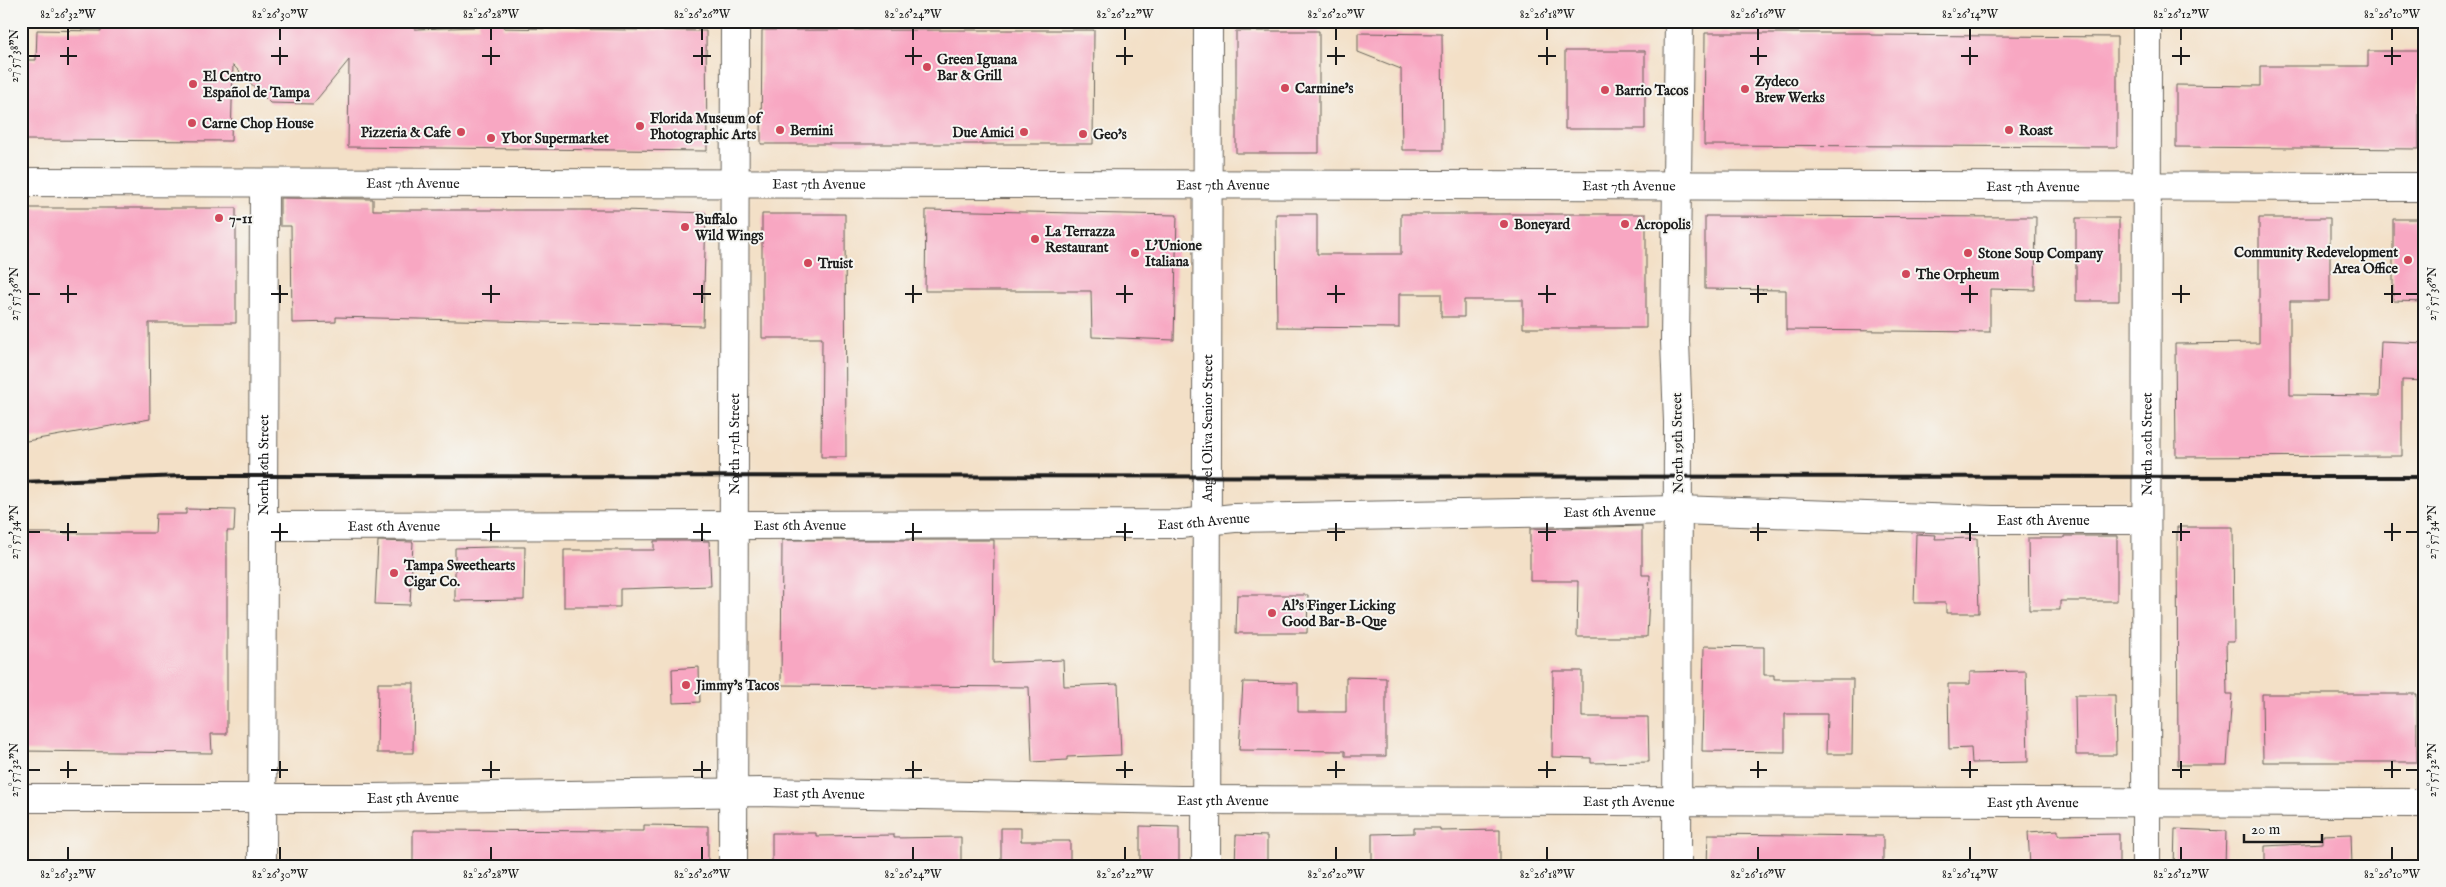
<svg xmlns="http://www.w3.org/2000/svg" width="2446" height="887" viewBox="0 0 2446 887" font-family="'IM FELL English',serif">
<rect width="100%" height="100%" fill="#f6f6f2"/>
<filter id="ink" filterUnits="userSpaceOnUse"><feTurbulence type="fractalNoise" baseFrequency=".02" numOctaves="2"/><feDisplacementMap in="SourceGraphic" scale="10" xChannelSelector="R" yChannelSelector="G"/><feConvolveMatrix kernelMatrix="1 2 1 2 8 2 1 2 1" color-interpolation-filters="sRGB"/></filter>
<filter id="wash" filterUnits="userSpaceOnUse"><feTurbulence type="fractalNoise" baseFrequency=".0096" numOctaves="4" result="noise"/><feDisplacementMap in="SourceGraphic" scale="20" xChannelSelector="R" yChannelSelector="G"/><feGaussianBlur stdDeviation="1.12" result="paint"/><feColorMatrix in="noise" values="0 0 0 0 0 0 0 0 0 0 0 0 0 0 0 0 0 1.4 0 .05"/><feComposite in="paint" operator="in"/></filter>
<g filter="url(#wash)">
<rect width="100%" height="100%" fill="#f3e0c7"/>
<g id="blocks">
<path fill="#f8a7c2" d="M 101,21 L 414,21 L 415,29 L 479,27 L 479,21 L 504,21 L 504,28 L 706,31 L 707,151 L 348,147 L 349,60 L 313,104 L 270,103 L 233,65 L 231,141 L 21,140 L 21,60 L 36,60 L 37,30 L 101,31 Z
M 762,30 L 1094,30 L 1093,144 L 761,144 Z
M 1236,31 L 1319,31 L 1319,153 L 1236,153 Z
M 1358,33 L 1442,34 L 1443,150 L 1402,150 L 1401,69 L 1358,52 Z
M 1705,33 L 1870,33 L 1871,35 L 2117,37 L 2117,147 L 1704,145 Z
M 1565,51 L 1645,51 L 1645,129 L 1565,129 Z
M 2368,51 L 2419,51 L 2419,149 L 2176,147 L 2176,85 L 2260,86 L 2260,66 L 2368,66 Z
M 280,198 L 373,199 L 373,210 L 624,210 L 706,213 L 703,326 L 336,317 L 336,322 L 292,323 L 291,226 L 280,226 Z
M 21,208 L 236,208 L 236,323 L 149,323 L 150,419 L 21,442 Z
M 926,210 L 1177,215 L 1174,340 L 1092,337 L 1091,291 L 925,291 Z
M 762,214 L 845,214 L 846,457 L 821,457 L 822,338 L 762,338 Z
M 1276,214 L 1317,214 L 1317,254 L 1401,254 L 1401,214 L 1646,214 L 1646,328 L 1523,328 L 1523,300 L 1464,300 L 1464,317 L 1441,317 L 1441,294 L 1399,294 L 1399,328 L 1277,327 Z
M 1705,216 L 2036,217 L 2035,290 L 1990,289 L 1990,332 L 1786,330 L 1786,290 L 1705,289 Z
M 2076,218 L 2119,218 L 2119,301 L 2076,301 Z
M 2259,218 L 2330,218 L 2330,301 L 2290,301 L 2290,395 L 2379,396 L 2381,341 L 2425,343 L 2425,381 L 2402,380 L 2402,456 L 2176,457 L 2175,344 L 2259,343 Z
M 2393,219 L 2425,219 L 2425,302 L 2393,301 Z
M 186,509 L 235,510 L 234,531 L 227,531 L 227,734 L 211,734 L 212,753 L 21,751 L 21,533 L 155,533 L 156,514 L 186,514 Z
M 1642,526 L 1642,575 L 1650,575 L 1647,637 L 1577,637 L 1578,581 L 1530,581 L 1530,529 Z
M 2177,527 L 2233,527 L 2234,642 L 2226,642 L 2227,694 L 2232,694 L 2227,765 L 2178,765 Z
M 1916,534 L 1936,535 L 1935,539 L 1977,538 L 1979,613 L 1946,613 L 1946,603 L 1914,603 Z
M 2064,536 L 2117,536 L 2117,601 L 2060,601 L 2060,610 L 2029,610 L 2028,538 L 2064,538 Z
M 782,540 L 994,540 L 993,663 L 1063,660 L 1064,686 L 1118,684 L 1121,755 L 1067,757 L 1067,760 L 1032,762 L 1029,687 L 781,685 Z
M 378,541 L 413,542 L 410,605 L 375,604 Z
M 654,541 L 709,541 L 711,586 L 620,589 L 620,607 L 564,607 L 564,550 L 654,550 Z
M 491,547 L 525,547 L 524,600 L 455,601 L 455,548 Z
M 1237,595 L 1308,595 L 1307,633 L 1236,633 Z
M 1704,646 L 1764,647 L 1764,675 L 1774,675 L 1774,679 L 1853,679 L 1852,754 L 1826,754 L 1827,714 L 1785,714 L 1785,752 L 1702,751 Z
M 699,667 L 700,702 L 673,703 L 672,669 Z
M 1553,671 L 1582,671 L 1582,717 L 1648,717 L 1649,762 L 1591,763 L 1591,758 L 1552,757 Z
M 2026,671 L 2028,762 L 1972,763 L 1971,748 L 1949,749 L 1948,684 L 1970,684 L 1970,672 Z
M 1346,677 L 1386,678 L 1386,756 L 1345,756 L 1345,751 L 1239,750 L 1243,682 L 1298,683 L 1298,712 L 1346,712 Z
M 378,683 L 414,683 L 413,753 L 377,753 Z
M 2262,694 L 2417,694 L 2417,762 L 2263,762 Z
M 2075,695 L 2115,695 L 2116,755 L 2076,755 Z
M 644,825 L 708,826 L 708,866 L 413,866 L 413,830 L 644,831 Z
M 1140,826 L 1179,827 L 1179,866 L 1140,866 Z
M 1001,828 L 1021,828 L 1021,841 L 1070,841 L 1070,866 L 1001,866 Z
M 1414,828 L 1440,828 L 1440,831 L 1500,830 L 1500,866 L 1372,866 L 1372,834 L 1414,833 Z
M 2175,829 L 2226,831 L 2225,866 L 2174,866 Z
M 2058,830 L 2058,835 L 2119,834 L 2119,866 L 2030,866 L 2028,832 Z
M 772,833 L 816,833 L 816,836 L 894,835 L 894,838 L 961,837 L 961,866 L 772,866 Z
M 1708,834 L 1883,836 L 1883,866 L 1707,866 Z
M 2351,834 L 2352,866 L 2265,866 L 2265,846 L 2323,843 L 2323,835 Z
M 1236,835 L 1267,836 L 1267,866 L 1235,866 Z"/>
</g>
</g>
<g filter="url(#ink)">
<use href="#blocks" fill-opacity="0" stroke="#676158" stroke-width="1"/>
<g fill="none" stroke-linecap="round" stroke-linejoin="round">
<defs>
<g id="minor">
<path id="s1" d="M 21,182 L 2425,187"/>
<path id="s2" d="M 262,526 L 1180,524 L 1234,518 L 1678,510 L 1993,520 L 2146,520"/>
<path id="s3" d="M 21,798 L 372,798 L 761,792 L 1181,800 L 2425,803"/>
<path id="s4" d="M 262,866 L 264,183"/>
<path id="s5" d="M 733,866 L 735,21"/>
<path id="s6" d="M 1206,866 L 1208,21"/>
<path d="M 1677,866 L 1678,422 L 1675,341 L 1679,21"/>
<path id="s7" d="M 2146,866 L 2147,21"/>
</g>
</defs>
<use href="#minor" stroke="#676158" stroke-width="30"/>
<use href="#minor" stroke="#fff" stroke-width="28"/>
<path stroke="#1c1c1c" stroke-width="4" d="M 21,482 L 183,476 L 2425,477"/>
</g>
</g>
<path fill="none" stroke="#1c1c1c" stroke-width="2" d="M 68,28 L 68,40M 280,28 L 280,40M 491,28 L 491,40M 702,28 L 702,40M 913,28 L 913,40M 1125,28 L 1125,40M 1336,28 L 1336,40M 1547,28 L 1547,40M 1758,28 L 1758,40M 1970,28 L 1970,40M 2181,28 L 2181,40M 2392,28 L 2392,40M 68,47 L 68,65M 280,47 L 280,65M 491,47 L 491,65M 702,47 L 702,65M 913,47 L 913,65M 1125,47 L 1125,65M 1336,47 L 1336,65M 1547,47 L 1547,65M 1758,47 L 1758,65M 1970,47 L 1970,65M 2181,47 L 2181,65M 2392,47 L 2392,65M 28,56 L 40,56M 60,56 L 77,56M 271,56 L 288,56M 482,56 L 500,56M 693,56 L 711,56M 905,56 L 922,56M 1116,56 L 1133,56M 1327,56 L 1345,56M 1538,56 L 1556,56M 1750,56 L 1767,56M 1961,56 L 1978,56M 2172,56 L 2190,56M 2384,56 L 2401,56M 68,285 L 68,303M 280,285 L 280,303M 491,285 L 491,303M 702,285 L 702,303M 913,285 L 913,303M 1125,285 L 1125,303M 1336,285 L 1336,303M 1547,285 L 1547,303M 1758,285 L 1758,303M 1970,285 L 1970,303M 2181,285 L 2181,303M 2392,285 L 2392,303M 28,294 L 40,294M 60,294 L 77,294M 271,294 L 288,294M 482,294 L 500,294M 693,294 L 711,294M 905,294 L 922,294M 1116,294 L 1133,294M 1327,294 L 1345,294M 1538,294 L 1556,294M 1750,294 L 1767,294M 1961,294 L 1978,294M 2172,294 L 2190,294M 2384,294 L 2401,294M 2406,294 L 2418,294M 68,523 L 68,541M 280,523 L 280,541M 491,523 L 491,541M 702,523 L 702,541M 913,523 L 913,541M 1125,523 L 1125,541M 1336,523 L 1336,541M 1547,523 L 1547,541M 1758,523 L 1758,541M 1970,523 L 1970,541M 2181,523 L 2181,541M 2392,523 L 2392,541M 28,532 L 40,532M 60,532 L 77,532M 271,532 L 288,532M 482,532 L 500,532M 693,532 L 711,532M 905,532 L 922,532M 1116,532 L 1133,532M 1327,532 L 1345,532M 1538,532 L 1556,532M 1750,532 L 1767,532M 1961,532 L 1978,532M 2172,532 L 2190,532M 2384,532 L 2401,532M 2406,532 L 2418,532M 68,761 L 68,778M 280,761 L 280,778M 491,761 L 491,778M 702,761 L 702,778M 913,761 L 913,778M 1125,761 L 1125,778M 1336,761 L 1336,778M 1547,761 L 1547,778M 1758,761 L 1758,778M 1970,761 L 1970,778M 2181,761 L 2181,778M 2392,761 L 2392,778M 28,770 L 40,770M 60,770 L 77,770M 271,770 L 288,770M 482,770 L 500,770M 693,770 L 711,770M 905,770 L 922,770M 1116,770 L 1133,770M 1327,770 L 1345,770M 1538,770 L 1556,770M 1750,770 L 1767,770M 1961,770 L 1978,770M 2172,770 L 2190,770M 2384,770 L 2401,770M 2406,770 L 2418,770M 68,847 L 68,860M 280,847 L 280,860M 491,847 L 491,860M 702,847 L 702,860M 913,847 L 913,860M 1125,847 L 1125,860M 1336,847 L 1336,860M 1547,847 L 1547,860M 1758,847 L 1758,860M 1970,847 L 1970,860M 2181,847 L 2181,860M 2392,847 L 2392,860"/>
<g fill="#d1495b" stroke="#f6f6f2" stroke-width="2">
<circle cx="927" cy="67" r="5"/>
<circle cx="193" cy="84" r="5"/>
<circle cx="1285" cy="88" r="5"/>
<circle cx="1745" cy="89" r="5"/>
<circle cx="1605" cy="90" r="5"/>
<circle cx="192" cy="123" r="5"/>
<circle cx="640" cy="126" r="5"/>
<circle cx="780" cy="130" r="5"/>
<circle cx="2009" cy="130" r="5"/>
<circle cx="461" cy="132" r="5"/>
<circle cx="1024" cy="132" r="5"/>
<circle cx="1083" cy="134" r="5"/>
<circle cx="491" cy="138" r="5"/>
<circle cx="219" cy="218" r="5"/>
<circle cx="1504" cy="224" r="5"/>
<circle cx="1625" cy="224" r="5"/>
<circle cx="685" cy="227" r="5"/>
<circle cx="1035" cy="239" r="5"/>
<circle cx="1135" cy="253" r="5"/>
<circle cx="1968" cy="253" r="5"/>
<circle cx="2408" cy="260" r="5"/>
<circle cx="808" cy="263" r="5"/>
<circle cx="1906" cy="274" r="5"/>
<circle cx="394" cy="573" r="5"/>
<circle cx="1272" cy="613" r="5"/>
<circle cx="686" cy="685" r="5"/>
</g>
<g text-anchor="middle" stroke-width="4" stroke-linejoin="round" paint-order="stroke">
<g font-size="14" font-weight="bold" fill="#1c1c1c" stroke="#f6f6f2" text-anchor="start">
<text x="937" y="64">Green Iguana<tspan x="937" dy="16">Bar &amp; Grill</tspan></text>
<text x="203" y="81">El Centro<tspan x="203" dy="16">Español de Tampa</tspan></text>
<text x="1755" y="86">Zydeco<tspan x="1755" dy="16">Brew Werks</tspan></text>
<text x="1295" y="93">Carmine's</text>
<text x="1615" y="95">Barrio Tacos</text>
<text x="650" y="123">Florida Museum of<tspan x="650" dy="16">Photographic Arts</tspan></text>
<text x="202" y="128">Carne Chop House</text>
<text x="790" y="135">Bernini</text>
<text x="2019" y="135">Roast</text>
<text x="451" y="137" text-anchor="end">Pizzeria &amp; Cafe</text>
<text x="1014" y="137" text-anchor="end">Due Amici</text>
<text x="1093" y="139">Geo's</text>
<text x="501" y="143">Ybor Supermarket</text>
<text x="229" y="223">7-11</text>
<text x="695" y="224">Buffalo<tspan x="695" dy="16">Wild Wings</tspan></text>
<text x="1514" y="229">Boneyard</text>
<text x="1635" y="229">Acropolis</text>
<text x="1045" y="236">La Terrazza<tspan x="1045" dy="16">Restaurant</tspan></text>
<text x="1145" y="250">L'Unione<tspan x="1145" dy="16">Italiana</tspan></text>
<text x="2398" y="257" text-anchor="end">Community Redevelopment<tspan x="2398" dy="16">Area Office</tspan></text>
<text x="1978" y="258">Stone Soup Company</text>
<text x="818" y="268">Truist</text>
<text x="1916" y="279">The Orpheum</text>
<text x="404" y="570">Tampa Sweethearts<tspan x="404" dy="16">Cigar Co.</tspan></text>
<text x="1282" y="610">Al's Finger Licking<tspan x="1282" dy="16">Good Bar-B-Que</tspan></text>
<text x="696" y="690">Jimmy's Tacos</text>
</g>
<g font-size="14" fill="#1c1c1c" stroke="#f6f6f2">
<text dy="5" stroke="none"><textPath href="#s1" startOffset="392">East 7th Avenue</textPath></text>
<text dy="5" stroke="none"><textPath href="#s1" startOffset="798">East 7th Avenue</textPath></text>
<text dy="5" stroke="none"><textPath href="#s1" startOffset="1202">East 7th Avenue</textPath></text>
<text dy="5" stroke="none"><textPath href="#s1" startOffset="1608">East 7th Avenue</textPath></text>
<text dy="5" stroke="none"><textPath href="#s1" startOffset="2012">East 7th Avenue</textPath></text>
<text dy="5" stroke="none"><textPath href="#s6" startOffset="438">Angel Oliva Senior Street</textPath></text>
<text transform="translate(1677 443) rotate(-91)" y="5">North 19th Street</text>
<text dy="5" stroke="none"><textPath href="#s7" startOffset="422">North 20th Street</textPath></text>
<text dy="5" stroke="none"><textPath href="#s5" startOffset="422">North 17th Street</textPath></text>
<text dy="5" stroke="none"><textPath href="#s4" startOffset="401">North 16th Street</textPath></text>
<text dy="5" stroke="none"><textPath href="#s2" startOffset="1348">East 6th Avenue</textPath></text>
<text dy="5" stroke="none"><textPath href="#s2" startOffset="1782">East 6th Avenue</textPath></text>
<text dy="5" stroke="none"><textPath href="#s2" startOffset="942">East 6th Avenue</textPath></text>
<text dy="5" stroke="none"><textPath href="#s2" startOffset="538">East 6th Avenue</textPath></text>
<text dy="5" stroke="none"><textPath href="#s2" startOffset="132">East 6th Avenue</textPath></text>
<text dy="5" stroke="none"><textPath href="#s3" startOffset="798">East 5th Avenue</textPath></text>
<text dy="5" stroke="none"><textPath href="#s3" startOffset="392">East 5th Avenue</textPath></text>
<text dy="5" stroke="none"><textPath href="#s3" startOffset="1202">East 5th Avenue</textPath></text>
<text dy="5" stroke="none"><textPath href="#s3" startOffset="1608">East 5th Avenue</textPath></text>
<text dy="5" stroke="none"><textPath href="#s3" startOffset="2012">East 5th Avenue</textPath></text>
</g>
</g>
<rect width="2446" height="887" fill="none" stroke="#f6f6f2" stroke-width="55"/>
<path d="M2244 834v8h78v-8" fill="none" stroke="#1c1c1c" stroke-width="2.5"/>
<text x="2251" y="834" font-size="15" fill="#1c1c1c" stroke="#f6f6f2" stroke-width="4" paint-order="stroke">20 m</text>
<rect x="28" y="28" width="2390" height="832" fill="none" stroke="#1c1c1c" stroke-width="2"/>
<g font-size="12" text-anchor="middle" fill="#1c1c1c">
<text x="68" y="18">82°26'32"W</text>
<text x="280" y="18">82°26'30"W</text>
<text x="491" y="18">82°26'28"W</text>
<text x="702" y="18">82°26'26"W</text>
<text x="913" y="18">82°26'24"W</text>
<text x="1125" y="18">82°26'22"W</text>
<text x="1336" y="18">82°26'20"W</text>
<text x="1547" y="18">82°26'18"W</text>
<text x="1758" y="18">82°26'16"W</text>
<text x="1970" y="18">82°26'14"W</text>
<text x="2181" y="18">82°26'12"W</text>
<text x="2392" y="18">82°26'10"W</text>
<text transform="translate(14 56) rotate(-90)" y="4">27°57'38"N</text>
<text transform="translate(14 294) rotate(-90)" y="4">27°57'36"N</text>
<text transform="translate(2432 294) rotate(-90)" y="4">27°57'36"N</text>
<text transform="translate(14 532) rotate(-90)" y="4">27°57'34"N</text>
<text transform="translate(2432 532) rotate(-90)" y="4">27°57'34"N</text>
<text transform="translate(14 770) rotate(-90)" y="4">27°57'32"N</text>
<text transform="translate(2432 770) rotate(-90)" y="4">27°57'32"N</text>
<text x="68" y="878">82°26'32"W</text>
<text x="280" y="878">82°26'30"W</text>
<text x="491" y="878">82°26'28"W</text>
<text x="702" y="878">82°26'26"W</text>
<text x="913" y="878">82°26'24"W</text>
<text x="1125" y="878">82°26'22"W</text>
<text x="1336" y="878">82°26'20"W</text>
<text x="1547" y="878">82°26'18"W</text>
<text x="1758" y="878">82°26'16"W</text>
<text x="1970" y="878">82°26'14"W</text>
<text x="2181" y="878">82°26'12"W</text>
<text x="2392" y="878">82°26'10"W</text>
</g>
</svg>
